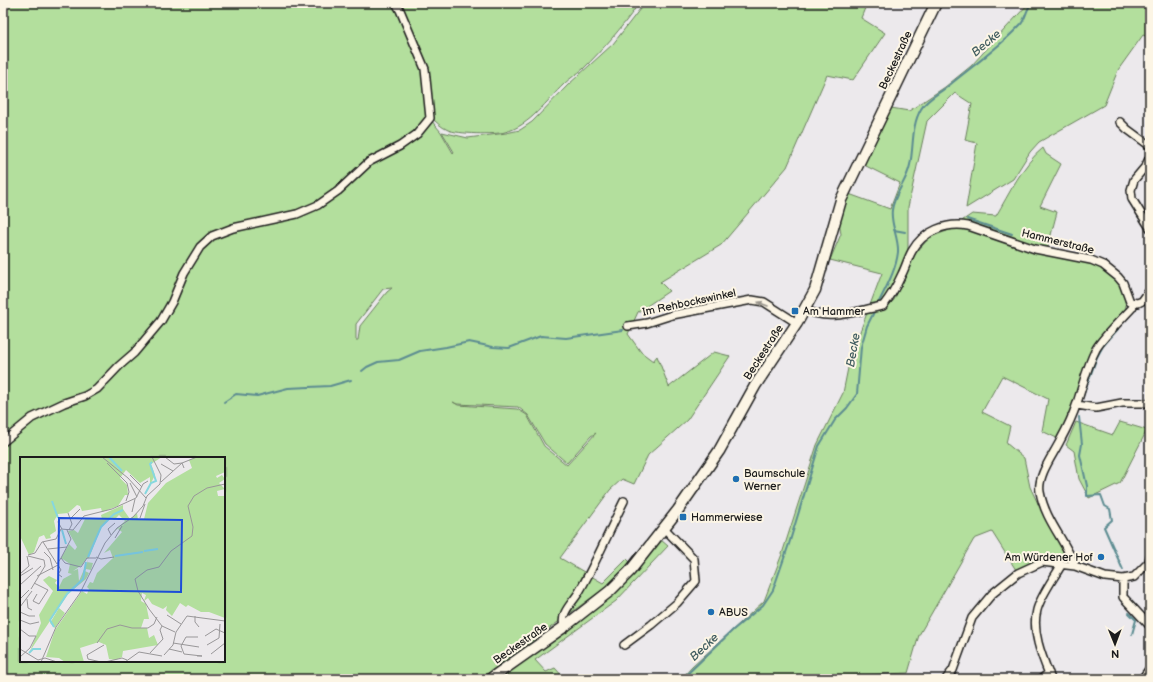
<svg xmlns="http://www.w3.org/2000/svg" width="1153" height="682" viewBox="0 0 1153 682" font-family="'Balsamiq Sans',sans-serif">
<rect width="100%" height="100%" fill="#ece9ec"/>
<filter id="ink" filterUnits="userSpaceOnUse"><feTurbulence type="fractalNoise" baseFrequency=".025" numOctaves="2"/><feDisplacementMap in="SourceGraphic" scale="8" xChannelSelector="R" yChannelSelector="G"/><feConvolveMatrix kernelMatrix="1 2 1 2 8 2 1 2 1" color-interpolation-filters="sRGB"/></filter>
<g filter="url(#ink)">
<path fill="#b3df9d" stroke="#687e5c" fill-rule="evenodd" d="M 3,3 L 393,3 L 398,11 L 422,69 L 427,117 L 416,133 L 369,160 L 365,165 L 370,163 L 418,136 L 430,119 L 441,132 L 453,153 L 454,152 L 442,132 L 468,138 L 506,133 L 520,130 L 532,122 L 568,85 L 613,44 L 640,9 L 648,3 L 867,3 L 861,18 L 885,33 L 853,80 L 827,75 L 787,167 L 721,245 L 660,282 L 669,291 L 638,312 L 628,334 L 641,352 L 653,361 L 657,356 L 669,387 L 714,352 L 730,356 L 687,420 L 648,455 L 634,484 L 622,479 L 610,490 L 560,558 L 603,583 L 627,559 L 630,562 L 606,587 L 480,679 L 410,679 L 410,676 L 393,679 L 3,679 ZM 392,288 L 387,292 L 360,326 L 358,340 L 356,340 L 356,324 L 383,289 ZM 453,402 L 457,404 L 518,407 L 528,415 L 545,444 L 567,463 L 591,436 L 596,433 L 567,465 L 544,446 L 527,415 L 517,409 L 458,405 ZM 21,458 L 224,458 L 224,661 L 21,661 Z
M 397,3 L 643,3 L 637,6 C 621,29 603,49 583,69 C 577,74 570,78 564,84 C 547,100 530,126 505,132 C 495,135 457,134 448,130 C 441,127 436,122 431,117 L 427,68 Z
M 1029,3 L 1150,3 L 1150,38 L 1143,35 L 1118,70 L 1104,105 L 1039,142 L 1030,152 L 1013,179 L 966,208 L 977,143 L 965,140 L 972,104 L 955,93 L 927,121 L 908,207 L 908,250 L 889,294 L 882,303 L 870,305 L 882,273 L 830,260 L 841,234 L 839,223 L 849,194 L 890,209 L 900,183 L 862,164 L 891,108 L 909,111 L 945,87 L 971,66 Z
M 1043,148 L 1046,154 L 1061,164 L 1040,206 L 1057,212 L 1046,254 C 1071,259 1107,262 1121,287 C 1125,293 1125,301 1126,308 L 1111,331 L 1097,348 L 1061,440 L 1042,431 L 1048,399 L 1002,376 L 982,412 L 1010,426 L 1006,443 L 1024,458 L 1030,487 L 1044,516 L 1060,542 L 1065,558 L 1045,557 L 1016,570 L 992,532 L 974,539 L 919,635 L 908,673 L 775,679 L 681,679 L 692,667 L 764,601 L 782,554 L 817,445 L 843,393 L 850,358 L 867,313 L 884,310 L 894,300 L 915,254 L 930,237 L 947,231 L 972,214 L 996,216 C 1009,194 1023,164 1043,148 Z
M 1076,422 L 1113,435 L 1120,422 L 1147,430 L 1120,483 L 1089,498 L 1079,479 L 1074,451 L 1066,445 Z
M 661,540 L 668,546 L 616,601 L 535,660 L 546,672 L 555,668 L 565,679 L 496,679 L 531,656 Z"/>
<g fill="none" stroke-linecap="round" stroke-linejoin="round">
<path stroke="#5c8c91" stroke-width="2" d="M 967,219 L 1012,234
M 894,230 L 905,232
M 877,306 C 885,289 896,271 898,252 C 899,238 890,224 892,210 C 894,194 907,181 910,165 C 914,146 911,126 921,109 C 927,99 938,94 947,87 C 971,67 999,48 1021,24 C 1026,18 1026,9 1032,3
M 362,371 L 367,367 L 378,362 L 399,360 L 420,351 L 446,347 L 469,342 L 493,347 L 509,348 L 541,336 L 566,338 L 623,330
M 1083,396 L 1097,357 L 1103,346 L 1118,329
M 224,402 L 236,394 L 257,396 L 288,388 L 330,386 L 351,380
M 1079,417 L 1082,444 L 1080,455 L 1087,486 L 1087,496 L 1101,495 L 1105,506 L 1110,509 L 1112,520 L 1104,527 L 1123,570
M 1129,613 L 1136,620 L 1132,634
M 682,679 L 733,630 L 763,605 L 773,590 L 789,544 L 819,446 L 835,420 L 847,408 L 857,394 L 861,347 L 867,326 L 875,310"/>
<defs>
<path id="street" d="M 1120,122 L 1127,129 L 1150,146
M 1150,157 L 1145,167 L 1134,180 L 1131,190 L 1132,199 L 1150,228
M 804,309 C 829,323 858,310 883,306 C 891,296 897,285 902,274 C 906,266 908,258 912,251 C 923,231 947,222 968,226 L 1035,249 L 1091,260 L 1103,265 L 1118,277 L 1123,283 L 1130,302 L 1138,303 L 1142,301 L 1150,290
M 628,326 L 647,323 L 672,315 L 752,300 L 764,302 L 797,323
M 1077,405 L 1096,408 L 1122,403 L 1150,403
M 3,442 L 32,418 L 64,403 L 85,396 L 97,389 L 119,366 L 134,353 L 161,321 L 172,302 L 184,273 L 200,247 L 212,236 L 233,228 L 297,214 L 318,205 L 338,191 L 369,162 L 400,146 L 417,134 L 430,118 L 425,69 L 400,10 L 396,3
M 1075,566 C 1065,540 1045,520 1040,492 C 1037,475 1054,454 1061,439 C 1067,428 1073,415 1077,403 C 1083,385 1087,366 1096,349 C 1103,337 1122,319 1132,308 L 1134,304
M 1123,579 L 1123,597 L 1150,626
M 564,627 C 560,612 572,604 579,592 C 596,563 609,531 624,501
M 624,645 L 651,625 L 677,603 L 696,581 L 694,559 L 664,528
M 946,679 L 953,670 L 972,618 L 992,594 L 1018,573 L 1042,562 L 1075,566 L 1105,577 L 1123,579 L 1134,577 L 1149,562 L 1150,557
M 1041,679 L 1049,673
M 1051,679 C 1043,659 1031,632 1037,610 C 1041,595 1054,578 1062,564
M 1142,679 L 1150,668"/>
<path id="secondary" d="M 490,679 L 564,627 L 610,591 L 630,571 L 678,510 L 719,451 L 755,386 L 797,323 L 815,290 L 841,200 L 936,3"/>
</defs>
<use href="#street" stroke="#1c1c1c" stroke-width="10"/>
<use href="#secondary" stroke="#1c1c1c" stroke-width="13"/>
<use href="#street" stroke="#fcf5e5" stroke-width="7"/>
<use href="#secondary" stroke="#fcf5e5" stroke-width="10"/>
</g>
<defs><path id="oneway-solid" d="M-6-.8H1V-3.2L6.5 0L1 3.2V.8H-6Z"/></defs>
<use fill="#97938b" href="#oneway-solid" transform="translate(763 304) rotate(-159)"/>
</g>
<g fill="#1f6fb2" stroke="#fcf5e5" stroke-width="1.5">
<rect x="791" y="307" width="8" height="8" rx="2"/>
<circle cx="736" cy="479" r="4"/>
<rect x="679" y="513" width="8" height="8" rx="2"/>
<circle cx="1101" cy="557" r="4"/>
<circle cx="711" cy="612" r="4"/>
</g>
<g text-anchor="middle" stroke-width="4" stroke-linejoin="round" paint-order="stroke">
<g font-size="11" fill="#1c1c1c" stroke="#fcf5e5">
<text transform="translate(895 60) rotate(-65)" y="4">Beckestraße</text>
<text transform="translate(1058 241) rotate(14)" y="4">Hammerstraße</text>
<text transform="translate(689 302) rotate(-12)" y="4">Im Rehbockswinkel</text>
<text transform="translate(763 352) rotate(-57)" y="4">Beckestraße</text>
<text transform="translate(520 643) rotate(-35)" y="4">Beckestraße</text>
</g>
<g font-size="11" fill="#1c1c1c" stroke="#fcf5e5" text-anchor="start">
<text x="803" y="315">Am Hammer</text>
<text x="744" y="477">Baumschule<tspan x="744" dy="13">Werner</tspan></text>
<text x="691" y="521">Hammerwiese</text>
<text x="1093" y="561" text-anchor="end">Am Würdener Hof</text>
<text x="719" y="616">ABUS</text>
</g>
<g font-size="12" font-style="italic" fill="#415d60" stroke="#fcf5e5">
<text transform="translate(986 43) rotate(-40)" y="4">Becke</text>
<text transform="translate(853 350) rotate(-80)" y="4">Becke</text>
<text transform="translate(704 647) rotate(-43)" y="4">Becke</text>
</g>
</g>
<g transform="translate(20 457)">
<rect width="205" height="205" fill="#ece9ec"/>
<path d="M 0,0 L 142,0 L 131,7 L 135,18 L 130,28 L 130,20 L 120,26 L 106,13 L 100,21 L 107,28 L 108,38 L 105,38 L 98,49 L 82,55 L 81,51 L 62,54 L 60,49 L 57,48 L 48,56 L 38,57 L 34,64 L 36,74 L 30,78 L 31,81 L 26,82 L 24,78 L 19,80 L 14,95 L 9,98 L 0,79 ZM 175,0 L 205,0 L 205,15 L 196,19 L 197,21 L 202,18 L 205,22 L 199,26 L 205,32 L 197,34 L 198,39 L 205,39 L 205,161 L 189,155 L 181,155 L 168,148 L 166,150 L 160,146 L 152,159 L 146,153 L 147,149 L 143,152 L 132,147 L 128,141 L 124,144 L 126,138 L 122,136 L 121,144 L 126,147 L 129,162 L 124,162 L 121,171 L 127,171 L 129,181 L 134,178 L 138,188 L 103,194 L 102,200 L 96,203 L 89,202 L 86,188 L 79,185 L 60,191 L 64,205 L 45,205 L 39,201 L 26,200 L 35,173 L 62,134 L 67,137 L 69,132 L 67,130 L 70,125 L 73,126 L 77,116 L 93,101 L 90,93 L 84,96 L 102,75 L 98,72 L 117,56 L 118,63 L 124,62 L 128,46 L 146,26 L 172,11 L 169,3 ZM 103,48 L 103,52 L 110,62 L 91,77 L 105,64 L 99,58 L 94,63 L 91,60 L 81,70 L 69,101 L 66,102 L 62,108 L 53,114 L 58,112 L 59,124 L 69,101 L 67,105 L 73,106 L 71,113 L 66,112 L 65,114 L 69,116 L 66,122 L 48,137 L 10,194 L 21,166 L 19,158 L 33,134 L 23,123 L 29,119 L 37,123 L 35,126 L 39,130 L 43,122 L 52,117 L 48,116 L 50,107 L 41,101 L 49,87 L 55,93 L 57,90 L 48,74 L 54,73 L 58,76 L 65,62 L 82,62 L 81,58 ZM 39,151 L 45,156 L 35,171 L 30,166 Z" fill="#b3df9d"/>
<path fill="none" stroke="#86d7df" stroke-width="2" d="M 89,0 L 102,14M 125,37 L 131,26 L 136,24 L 130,7 L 132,5M 32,44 L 38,61M 42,73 L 46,87M 124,94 L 138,92M 95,99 L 123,95M 68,100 L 81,70 L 94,57 L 103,53M 34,170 L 30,163 L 47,137 L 63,122 L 66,105M 9,196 L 13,192 L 21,192"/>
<path fill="none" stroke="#999799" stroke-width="1" d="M 82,0 L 108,21 L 126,41M 145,0 L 154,7 L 162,6 L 164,11M 87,6 L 107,26 L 109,35 L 106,44M 141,7 L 153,14M 110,18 L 122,30M 141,25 L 162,6 L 177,0M 110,26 L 117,40M 112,55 L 115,42M 48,56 L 52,67 L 49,73M 40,61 L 38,65 L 42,72M 120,61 L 125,47M 50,62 L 60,52M 91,78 L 88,72 L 95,66M 95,81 L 102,69M 23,85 L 37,107 L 41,101 L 45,106 L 61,110 L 67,101 L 76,101M 28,92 L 47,90M 24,95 L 30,101 L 33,113M 8,98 L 15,96 L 22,85 L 36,82 L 41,72 L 53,73 L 64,59 L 92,52 L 116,41 L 123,27 L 128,24M 8,99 L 24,103 L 25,109 L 11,132M 76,100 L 81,102 L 94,100M 41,101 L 51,82 L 47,73M 38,108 L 41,113 L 38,117 L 42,120M 0,117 L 9,109 L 7,99M 0,119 L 13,111M 17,119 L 38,108M 14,126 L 28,133 L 19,147 L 13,144 L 17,137M 0,128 L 21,109M 0,142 L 9,133M 7,142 L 8,151 L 12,153M 0,150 L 12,134M 0,155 L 9,159 L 15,159M 147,158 L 161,167M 175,159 L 175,165 L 179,170M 0,163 L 10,167 L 19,165M 0,172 L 9,179 L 16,179 L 10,191 L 0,200M 155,175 L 142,169 L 129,152 L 118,134 L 115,122 L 127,113 L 139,110 L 151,94 L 172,79 L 173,70 L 168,49 L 174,39 L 187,31 L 205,27M 185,179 L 196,172 L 205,176M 77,186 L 87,172 L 100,168 L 112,171 L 128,171 L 134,167 L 137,160M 153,186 L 179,190M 187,188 L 199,181 L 200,167M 0,192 L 18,203 L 25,201 L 37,205M 149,192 L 162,195M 130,196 L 143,182 L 140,173 L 142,169M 191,197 L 205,186M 144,198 L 153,188 L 156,175 L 167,159 L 205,164M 177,199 L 182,199 L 164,197 L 161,189 L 166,180 L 178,180M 21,205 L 36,170 L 60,136 L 85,86 L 97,71 L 113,60 L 123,49 L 127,39 L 140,27 L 141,18 L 132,0M 81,205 L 68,202 L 67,198 L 84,188M 85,205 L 102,201 L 107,203M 105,205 L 119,195 L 142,199M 160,205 L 174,205"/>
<path fill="#1d4ed8" fill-opacity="0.15" stroke="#1d4ed8" stroke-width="2" d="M 39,61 L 162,63 L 161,135 L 38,133 Z"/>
<rect width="205" height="205" fill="none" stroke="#1c1c1c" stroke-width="2"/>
</g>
<rect width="1153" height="682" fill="none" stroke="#fcf5e5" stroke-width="16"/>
<rect x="8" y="8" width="1137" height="666" fill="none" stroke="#1c1c1c" stroke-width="1.5" filter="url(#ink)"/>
<g transform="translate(1115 644) rotate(179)" stroke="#fcf5e5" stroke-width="3" paint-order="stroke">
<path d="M0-3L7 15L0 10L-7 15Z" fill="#1c1c1c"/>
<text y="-6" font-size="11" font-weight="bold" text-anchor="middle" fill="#1c1c1c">N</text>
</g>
</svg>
